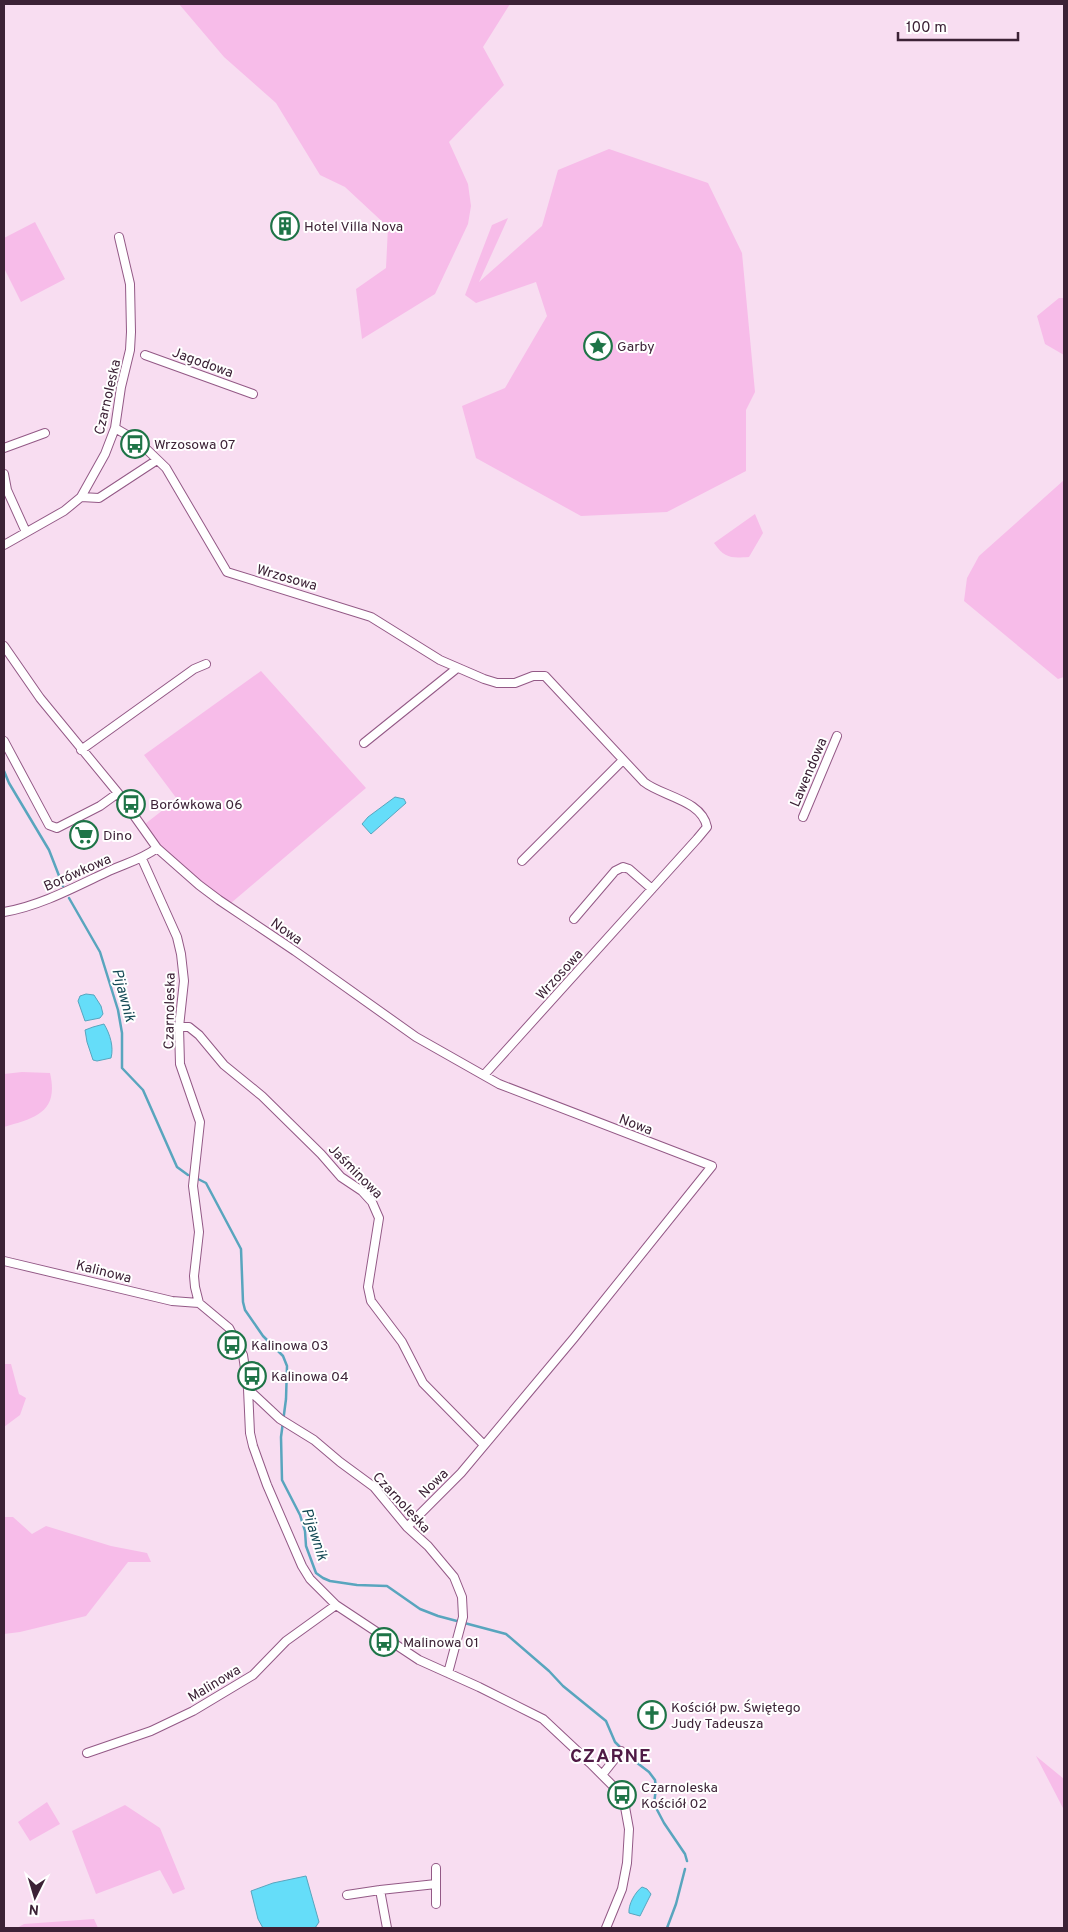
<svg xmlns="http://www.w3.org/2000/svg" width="1068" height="1932" viewBox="0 0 1068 1932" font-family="Overpass,sans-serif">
<rect width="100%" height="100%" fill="#f8ddf1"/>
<path fill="#f7bce9" d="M 179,4 L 510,4 L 483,47 L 504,85 L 449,142 L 468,184 L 471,206 L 468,224 L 435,294 L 362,339 L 356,289 L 386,268 L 388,227 L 345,187 L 320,175 L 276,103 L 224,57 Z
M 609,149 L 708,183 L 742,253 L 755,392 L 746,410 L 746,471 L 667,512 L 581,516 L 476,458 L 462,406 L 505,388 L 547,316 L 536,282 L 476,303 L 465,295 L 492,225 L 508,218 L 479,282 L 542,226 L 558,170 Z
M 35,222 L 65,279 L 21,302 L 4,268 L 4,238 Z
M 1059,298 L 1064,298 L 1064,355 L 1045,344 L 1037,316 Z
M 1064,480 L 1064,677 L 1058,679 L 964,601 L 967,578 L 979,556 Z
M 755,514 L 763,533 L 749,557 C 732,558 725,559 714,543 Z
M 261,671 L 366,788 L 231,903 L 205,885 L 161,847 L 145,824 L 177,799 L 144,755 Z
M 22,1072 L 50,1073 C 59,1112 36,1118 4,1127 L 4,1074 Z
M 4,1364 L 11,1364 L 19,1394 L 26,1398 L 20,1415 L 4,1427 Z
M 4,1517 L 13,1517 L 32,1534 L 46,1526 L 111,1546 L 147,1553 L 151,1562 L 128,1562 L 86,1616 L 20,1632 L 4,1634 Z
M 1036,1756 L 1064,1779 L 1064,1810 Z
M 47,1802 L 60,1824 L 30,1841 L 18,1822 Z
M 125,1805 L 160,1828 L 185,1889 L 173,1894 L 160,1870 L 96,1894 L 72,1831 Z
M 94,1919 L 98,1928 L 17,1928 L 24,1924 Z"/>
<path fill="#65ddf9" stroke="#59a5be" d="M 395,797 L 404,799 L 406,803 L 371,834 L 362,824 L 368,817 Z
M 86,994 L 94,995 L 101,1006 L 103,1014 L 100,1018 L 85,1021 L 78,1001 L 80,996 Z
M 104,1024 C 110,1034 114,1047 111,1058 L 97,1061 L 93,1060 L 87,1042 L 85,1030 L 93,1027 Z
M 306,1876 L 319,1922 L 315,1928 L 263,1928 L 258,1919 L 251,1891 L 273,1883 Z
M 642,1887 L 647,1889 L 651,1894 L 640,1916 L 629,1913 C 628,1905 635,1892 642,1887 Z"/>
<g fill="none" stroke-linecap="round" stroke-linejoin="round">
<path stroke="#59a5be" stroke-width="2.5" d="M 4,771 L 9,783 L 49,850 L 63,886
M 69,898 L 100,952 L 118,1010 L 122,1033 L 122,1068 L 143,1090 L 177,1167 L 188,1175
M 198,1179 L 206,1183 L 241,1249 L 243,1302 L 245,1310 L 263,1336 L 283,1356 L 287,1366 L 286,1399 L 281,1437 L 282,1480 L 300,1515 L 305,1531 L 306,1546 L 316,1573 L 323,1578 L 330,1581 L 357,1585 L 387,1586 L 420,1609 L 438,1616 L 506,1634 L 549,1671 L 563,1686 L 606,1721 L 615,1742 L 632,1759 L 649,1772 L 655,1780 L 656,1788 L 654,1804 L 664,1823 L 685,1854 L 687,1861
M 667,1928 L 676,1904 L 685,1869"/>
<defs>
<path id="minor" d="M 145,355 L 253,394
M 115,428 L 139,442 L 166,468 L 227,572 L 371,617 L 440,660 L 484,679 L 497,683 L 515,683 L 533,676 L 545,676 L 644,782 C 661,796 702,800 707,827 L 697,839 L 484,1075
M 4,448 L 45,433
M 4,474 L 7,490 L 26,532
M 81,497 L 99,498 L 157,460
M 4,545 L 64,511 L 81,497 L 105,454 L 115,428 L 121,387 L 130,350 L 131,332 L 130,284 L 119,237
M 4,646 L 40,698 L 118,793 L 157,848 L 199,885 L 219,900 L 295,951 L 416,1037 L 499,1084 L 712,1166 L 574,1338 L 461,1473 L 407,1527
M 4,741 L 49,825 L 57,828 L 100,806 L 118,793
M 364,743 L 456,669
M 81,750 L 194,669 L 206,664
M 803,817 L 837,736
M 142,859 L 177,937 L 181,954 L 184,981 L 179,1027 L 180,1064 L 200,1122 L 193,1186 L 199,1232 L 194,1276 L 195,1287 L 199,1303 L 229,1328 L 243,1355 L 248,1389 L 250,1433 L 253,1446 L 267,1485 L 302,1566 L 310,1579 L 336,1605 L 419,1660 L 479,1687 L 543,1719 L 590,1763 L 615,1788 L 625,1807 L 629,1829 L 627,1863 L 622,1889 L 606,1928
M 522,861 L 623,760
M 4,912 C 40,906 75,887 109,871 C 126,863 141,860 157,848
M 574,919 L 615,871 L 623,867 L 629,869 L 652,889
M 179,1027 L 189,1027 L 199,1035 L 224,1065 L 262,1096 L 321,1154 L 341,1177 L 362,1191 L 372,1202 L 379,1218 L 368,1287 L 371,1301 L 402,1342 L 423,1383 L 484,1445
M 4,1261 L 172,1301 L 199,1303
M 248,1389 L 280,1419 L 314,1440 L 340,1462 L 374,1487 L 407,1527 L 428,1546 L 454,1577 L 462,1597 L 463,1617 L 448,1673
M 87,1753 L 151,1731 L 193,1711 L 253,1675 L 286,1641 L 336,1605
M 602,1775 L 621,1751
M 436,1868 L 436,1884
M 347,1895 L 380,1890
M 387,1928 L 380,1890 L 436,1884 L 436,1904"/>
</defs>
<use href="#minor" stroke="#935986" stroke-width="10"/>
<use href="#minor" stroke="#fff" stroke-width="8"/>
</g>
<defs>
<symbol id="building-ring" viewBox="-11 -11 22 22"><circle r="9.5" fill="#fff" stroke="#1e7447" stroke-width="1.5"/><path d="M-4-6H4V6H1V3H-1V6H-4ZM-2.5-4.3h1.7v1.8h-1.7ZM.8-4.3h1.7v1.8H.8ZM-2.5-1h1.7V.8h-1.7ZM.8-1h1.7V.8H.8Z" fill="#1e7447"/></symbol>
<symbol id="sight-ring" viewBox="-11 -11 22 22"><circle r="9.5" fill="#fff" stroke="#1e7447" stroke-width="1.5"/><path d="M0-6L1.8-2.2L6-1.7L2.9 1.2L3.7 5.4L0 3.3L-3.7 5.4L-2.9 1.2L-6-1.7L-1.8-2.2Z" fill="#1e7447"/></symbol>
<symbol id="bus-ring" viewBox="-11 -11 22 22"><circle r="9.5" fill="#fff" stroke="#1e7447" stroke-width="1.5"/><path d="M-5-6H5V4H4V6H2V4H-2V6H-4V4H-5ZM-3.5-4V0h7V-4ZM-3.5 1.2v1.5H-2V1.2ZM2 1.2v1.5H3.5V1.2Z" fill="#1e7447"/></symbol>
<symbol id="supermarket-ring" viewBox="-11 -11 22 22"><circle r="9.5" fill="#fff" stroke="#1e7447" stroke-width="1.5"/><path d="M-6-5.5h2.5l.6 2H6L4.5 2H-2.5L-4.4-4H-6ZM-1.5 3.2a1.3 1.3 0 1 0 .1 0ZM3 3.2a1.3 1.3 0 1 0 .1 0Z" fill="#1e7447"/></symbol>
<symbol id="church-ring" viewBox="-11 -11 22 22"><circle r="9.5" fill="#fff" stroke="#1e7447" stroke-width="1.5"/><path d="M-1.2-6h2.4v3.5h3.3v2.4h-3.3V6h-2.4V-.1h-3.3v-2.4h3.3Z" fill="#1e7447"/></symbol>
</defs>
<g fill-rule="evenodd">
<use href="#building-ring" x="269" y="210" width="32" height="32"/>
<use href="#sight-ring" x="582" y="330" width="32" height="32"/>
<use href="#bus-ring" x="119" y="428" width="32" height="32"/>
<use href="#bus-ring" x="115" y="788" width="32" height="32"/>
<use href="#supermarket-ring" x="68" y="819" width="32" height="32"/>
<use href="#bus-ring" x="216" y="1329" width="32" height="32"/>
<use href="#bus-ring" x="236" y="1360" width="32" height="32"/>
<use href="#bus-ring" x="368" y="1626" width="32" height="32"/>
<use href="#church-ring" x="636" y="1699" width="32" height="32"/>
<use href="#bus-ring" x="606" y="1779" width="32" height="32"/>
</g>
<g text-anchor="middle" stroke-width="4" stroke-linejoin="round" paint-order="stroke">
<g font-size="14" fill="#3c2236" stroke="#fff" text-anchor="start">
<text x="304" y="231">Hotel Villa Nova</text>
<text x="617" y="351">Garby</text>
<text x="154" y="449">Wrzosowa 07</text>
<text x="150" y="809">Borówkowa 06</text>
<text x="103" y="840">Dino</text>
<text x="251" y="1350">Kalinowa 03</text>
<text x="271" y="1381">Kalinowa 04</text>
<text x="403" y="1647">Malinowa 01</text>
<text x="671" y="1712">Kościół pw. Świętego<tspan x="671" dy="16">Judy Tadeusza</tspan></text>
<text x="641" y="1792">Czarnoleska<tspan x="641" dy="16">Kościół 02</tspan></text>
</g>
<g font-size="14" fill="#3c2236" stroke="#fff">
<text transform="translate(203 362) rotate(20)" y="5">Jagodowa</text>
<text transform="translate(107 397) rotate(-77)" y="5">Czarnoleska</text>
<text transform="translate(287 577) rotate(16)" y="5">Wrzosowa</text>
<text transform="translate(808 772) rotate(-67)" y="5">Lawendowa</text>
<text transform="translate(77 872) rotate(-24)" y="5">Borówkowa</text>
<text transform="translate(287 931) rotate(35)" y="5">Nowa</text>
<text transform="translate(559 974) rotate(-48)" y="5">Wrzosowa</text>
<text transform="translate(169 1011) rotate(-89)" y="5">Czarnoleska</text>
<text transform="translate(636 1124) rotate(21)" y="5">Nowa</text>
<text transform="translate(356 1171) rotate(45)" y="5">Jaśminowa</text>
<text transform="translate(104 1271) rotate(14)" y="5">Kalinowa</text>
<text transform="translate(433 1483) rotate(-45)" y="5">Nowa</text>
<text transform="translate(402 1502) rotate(47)" y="5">Czarnoleska</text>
<text transform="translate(214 1683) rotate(-31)" y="5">Malinowa</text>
</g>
<g font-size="15" font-style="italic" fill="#134854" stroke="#fff">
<text transform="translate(124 995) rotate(75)" y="5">Pijawnik</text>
<text transform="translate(315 1534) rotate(72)" y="5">Pijawnik</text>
</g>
<g font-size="19" font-weight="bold" letter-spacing="1" fill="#4f1a45" stroke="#fff">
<text x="611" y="1762">CZARNE</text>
</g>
</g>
<rect width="1068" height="1932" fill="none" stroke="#3c2236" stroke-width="10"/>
<g transform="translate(35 1897) rotate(185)" stroke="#ffffff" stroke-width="4" paint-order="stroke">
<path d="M0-4L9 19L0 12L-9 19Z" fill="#3c2236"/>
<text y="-8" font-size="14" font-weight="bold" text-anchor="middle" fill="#3c2236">N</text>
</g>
<path d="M898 32v8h120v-8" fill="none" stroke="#3c2236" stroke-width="2.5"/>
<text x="906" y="32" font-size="15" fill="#3c2236" stroke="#ffffff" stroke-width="4" paint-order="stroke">100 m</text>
</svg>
